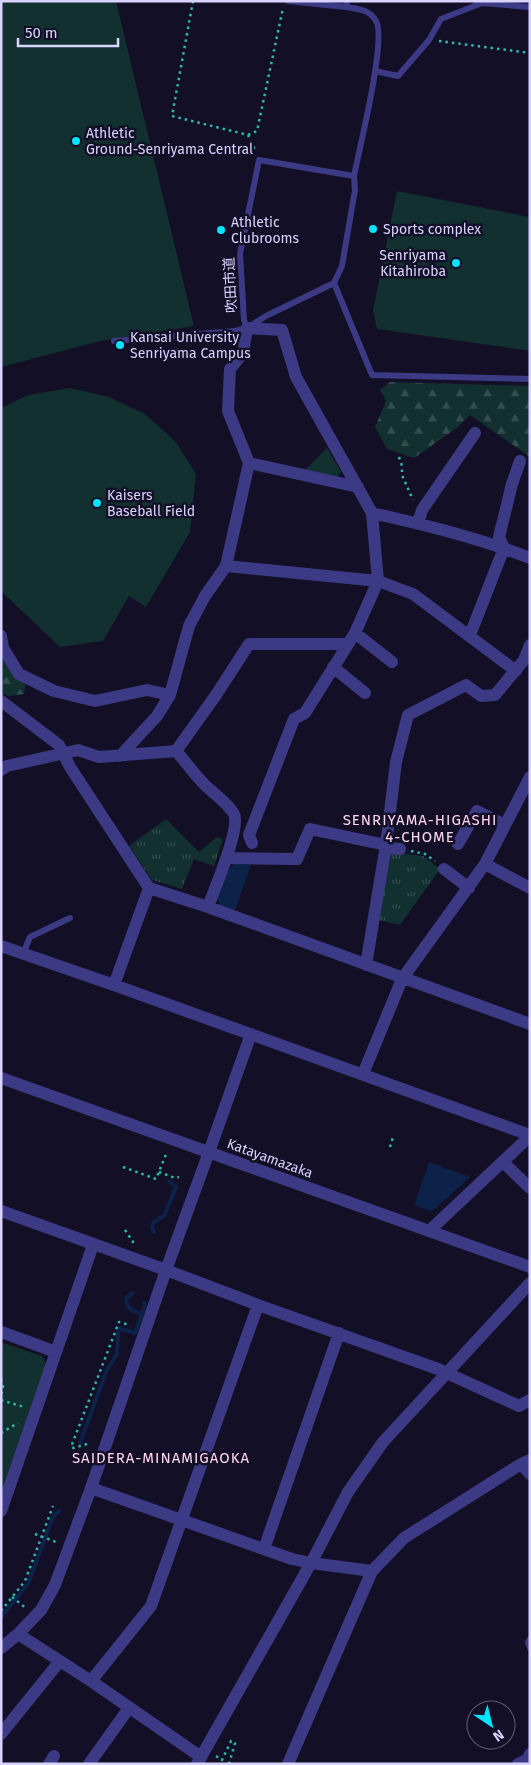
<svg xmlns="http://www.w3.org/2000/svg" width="531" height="1765" viewBox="0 0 531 1765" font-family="'Fira Sans','Noto Sans JP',sans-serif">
<defs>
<pattern id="grass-tufts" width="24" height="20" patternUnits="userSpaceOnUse" patternTransform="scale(1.25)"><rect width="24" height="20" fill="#12302f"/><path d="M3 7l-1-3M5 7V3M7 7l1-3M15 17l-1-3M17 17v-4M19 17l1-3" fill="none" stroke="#344d4e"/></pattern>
<pattern id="forest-firs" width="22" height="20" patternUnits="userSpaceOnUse" patternTransform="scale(1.25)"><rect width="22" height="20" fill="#12302f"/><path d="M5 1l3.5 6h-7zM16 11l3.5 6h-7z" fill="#344d4e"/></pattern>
</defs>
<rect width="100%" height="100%" fill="#130f26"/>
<path fill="url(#grass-tufts)" d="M 166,819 L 199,852 L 217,837 L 223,839 L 214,866 L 194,859 L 182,889 L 152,880 L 129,846 Z
M 390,852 L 423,856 L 440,869 L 400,925 L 379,920 Z"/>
<path fill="url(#forest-firs)" d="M 390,382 L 530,386 L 530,457 L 470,415 L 458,427 L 414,458 L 387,449 L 375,427 L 386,401 L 380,390 Z
M 1,653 L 26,681 L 24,694 L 8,696 L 1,693 Z"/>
<path fill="#12302f" d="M 1,1 L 116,1 L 194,326 L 100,341 L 1,367 Z
M 397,191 L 530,217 L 530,351 L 377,329 L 373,310 Z
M 70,388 L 109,397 L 145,414 L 176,442 L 196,474 L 190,532 L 146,607 L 129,596 L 103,641 L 60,647 L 1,591 L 1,408 L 28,395 Z
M 327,448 L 341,472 L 337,477 L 305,470 Z
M 1,1342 L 42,1356 L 46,1364 L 1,1492 Z"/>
<path fill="#0c2248" d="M 235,864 L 251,865 L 235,910 L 221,906 L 217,899 L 228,869 Z
M 429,1162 L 470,1177 L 436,1208 L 430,1211 L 414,1205 Z"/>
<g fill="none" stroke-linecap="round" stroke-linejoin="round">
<path stroke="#0c2248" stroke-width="4" d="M 154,1232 L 152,1227 L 154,1222 L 164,1216 L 176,1187 L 169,1181
M 133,1293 L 126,1298 C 126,1309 132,1310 141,1314
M 80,1443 L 106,1372 L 117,1354 L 118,1335 L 120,1328 L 135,1333 L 145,1305 L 144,1303
M 1,1617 L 28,1584 L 53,1517 L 59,1511"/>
<path stroke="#2fb8b0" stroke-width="2.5" stroke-dasharray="2.5 4" stroke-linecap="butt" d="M 193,1 L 172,116 L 248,135 L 256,152
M 439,41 L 530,53
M 248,135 L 257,131 L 283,8
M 399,457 L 402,466 L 402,475 L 413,500
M 411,851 L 425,854 L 435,861
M 390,1147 L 393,1137
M 123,1167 L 156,1179 L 167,1152
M 159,1172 L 175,1178 L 179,1177
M 125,1230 L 135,1245
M 1,1379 L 3,1386 L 1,1397
M 1,1400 L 24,1407
M 1,1433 L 18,1423
M 87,1444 L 74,1448 L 71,1447 L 119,1322 L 129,1325
M 35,1534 L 56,1542
M 12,1597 L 27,1609
M 1,1611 L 25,1581 L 53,1506
M 216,1756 L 222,1760 L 231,1741 L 235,1743 L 229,1764"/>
<path stroke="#3d3a85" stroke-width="6" d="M 288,1 L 346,7
M 375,71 L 398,76 L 429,40 L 441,19 L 482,3 L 530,7
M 334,283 L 372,375 L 530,379
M 247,328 L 244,320 L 240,254 L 259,160 L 354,176 C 359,150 387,39 376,21 C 369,9 358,9 346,7 L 347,1
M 114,341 L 235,331 L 247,328 L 266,316 L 334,283 L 342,266 L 355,190 L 354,176
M 23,954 L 30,937 L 70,918
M 530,1639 L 528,1642 L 530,1648"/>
<path stroke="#3d3a85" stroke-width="12" d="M 249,463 L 358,487
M 372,513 C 425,525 479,538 530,558
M 418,523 L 422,510 L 475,433
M 226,566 L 378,581 L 413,594 L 516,671
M 355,633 L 392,662
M 470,635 L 504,548 L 499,537 L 512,484 L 520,461
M 1,636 L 3,648 L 19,674 L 54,691 L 95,701 L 147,690 L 170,695
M 333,667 L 365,693
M 1,701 L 59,745 L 70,767 L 149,888 L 208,907 L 530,1024
M 176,751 L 216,695 L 249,644 L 348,644
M 176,751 C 186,762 194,774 204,784 C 214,794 227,802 234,814 C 241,828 214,890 208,907
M 120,756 L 157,716 L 170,695 L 189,626 L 205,596 L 226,566 L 249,463 L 228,411 L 230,369 L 243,353 L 247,328 L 282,330 L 296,377 L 372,513 L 378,581 L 355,633 L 305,713 L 294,719 L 249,835 L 252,843
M 1,770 L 7,766 L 78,750 L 99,757 L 176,751
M 458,844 L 477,811 L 505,825
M 226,858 L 297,859 L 310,829 L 386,845 L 391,848 L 400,849
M 485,864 L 530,888
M 444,869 L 469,888
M 1,946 L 114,985 L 530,1135
M 366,965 L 386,845 L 396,762 L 408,715 L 466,685 L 481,696 L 495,695 L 524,660 L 530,645
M 114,985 L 149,888
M 363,1074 L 402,979 L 485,864 L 530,777
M 209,1152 L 251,1034
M 503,1162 L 530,1188
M 429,1231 L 530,1136
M 166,1270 L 258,1305 L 438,1369 L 519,1406 L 530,1400
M 1,1332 L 56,1352
M 521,1464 L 530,1474
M 91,1488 L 292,1559 L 311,1563 L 372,1571
M 1,1511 L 93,1245
M 264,1549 L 339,1333
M 18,1634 L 91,1681 L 201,1757
M 91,1681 L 151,1606 L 258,1305
M 1,1734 L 60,1661
M 49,1764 L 54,1756
M 89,1764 L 129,1708
M 288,1764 L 372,1571 L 404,1538 L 521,1464 L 530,1460
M 518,1764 L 528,1759 L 530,1754"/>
<path stroke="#3d3a85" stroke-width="12" d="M 1,1078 L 530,1267
M 1,1211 L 166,1270
M 1,1648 L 18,1634 L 41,1610 L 55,1585 L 91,1488 L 166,1270 L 209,1152
M 197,1764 L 311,1563 L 348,1492 L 383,1442 L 530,1283"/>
</g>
<g fill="#00e5ff" stroke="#130f26" stroke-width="2">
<circle cx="76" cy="141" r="5"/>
<circle cx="373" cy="229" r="5"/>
<circle cx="221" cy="230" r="5"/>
<circle cx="456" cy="263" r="5"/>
<circle cx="120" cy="345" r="5"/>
<circle cx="97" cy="503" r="5"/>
</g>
<g text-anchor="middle" stroke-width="5" stroke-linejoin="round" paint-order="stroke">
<g font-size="14" fill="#d9d4ff" stroke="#130f26" text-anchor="start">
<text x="86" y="138">Athletic<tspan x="86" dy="16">Ground-Senriyama Central</tspan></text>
<text x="231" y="227">Athletic<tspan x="231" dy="16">Clubrooms</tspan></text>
<text x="383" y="234">Sports complex</text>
<text x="446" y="260" text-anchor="end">Senriyama<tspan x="446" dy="16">Kitahiroba</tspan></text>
<text x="130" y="342">Kansai University<tspan x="130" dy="16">Senriyama Campus</tspan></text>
<text x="107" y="500">Kaisers<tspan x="107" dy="16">Baseball Field</tspan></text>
</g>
<g font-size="14" fill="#d9d4ff" stroke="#130f26">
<text transform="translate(230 285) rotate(-93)" y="5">吹田市道</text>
<text transform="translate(270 1158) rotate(20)" y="5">Katayamazaka</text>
</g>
<g font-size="15" letter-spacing="1" fill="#ffd6f0" stroke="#130f26">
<text x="420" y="825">SENRIYAMA-HIGASHI<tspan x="420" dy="17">4-CHOME</tspan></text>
<text x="161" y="1463">SAIDERA-MINAMIGAOKA</text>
</g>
</g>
<rect width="531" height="1765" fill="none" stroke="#d9d4ff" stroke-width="5"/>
<g transform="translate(491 1725) rotate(145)"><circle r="24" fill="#130f26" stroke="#625e7d"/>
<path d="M0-4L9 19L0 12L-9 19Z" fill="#00e5ff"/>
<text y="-8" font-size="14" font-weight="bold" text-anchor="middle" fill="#d9d4ff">N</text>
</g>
<path d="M18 38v8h100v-8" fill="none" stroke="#d9d4ff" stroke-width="2.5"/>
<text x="25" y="38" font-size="15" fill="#d9d4ff" stroke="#130f26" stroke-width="4" paint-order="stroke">50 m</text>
</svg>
